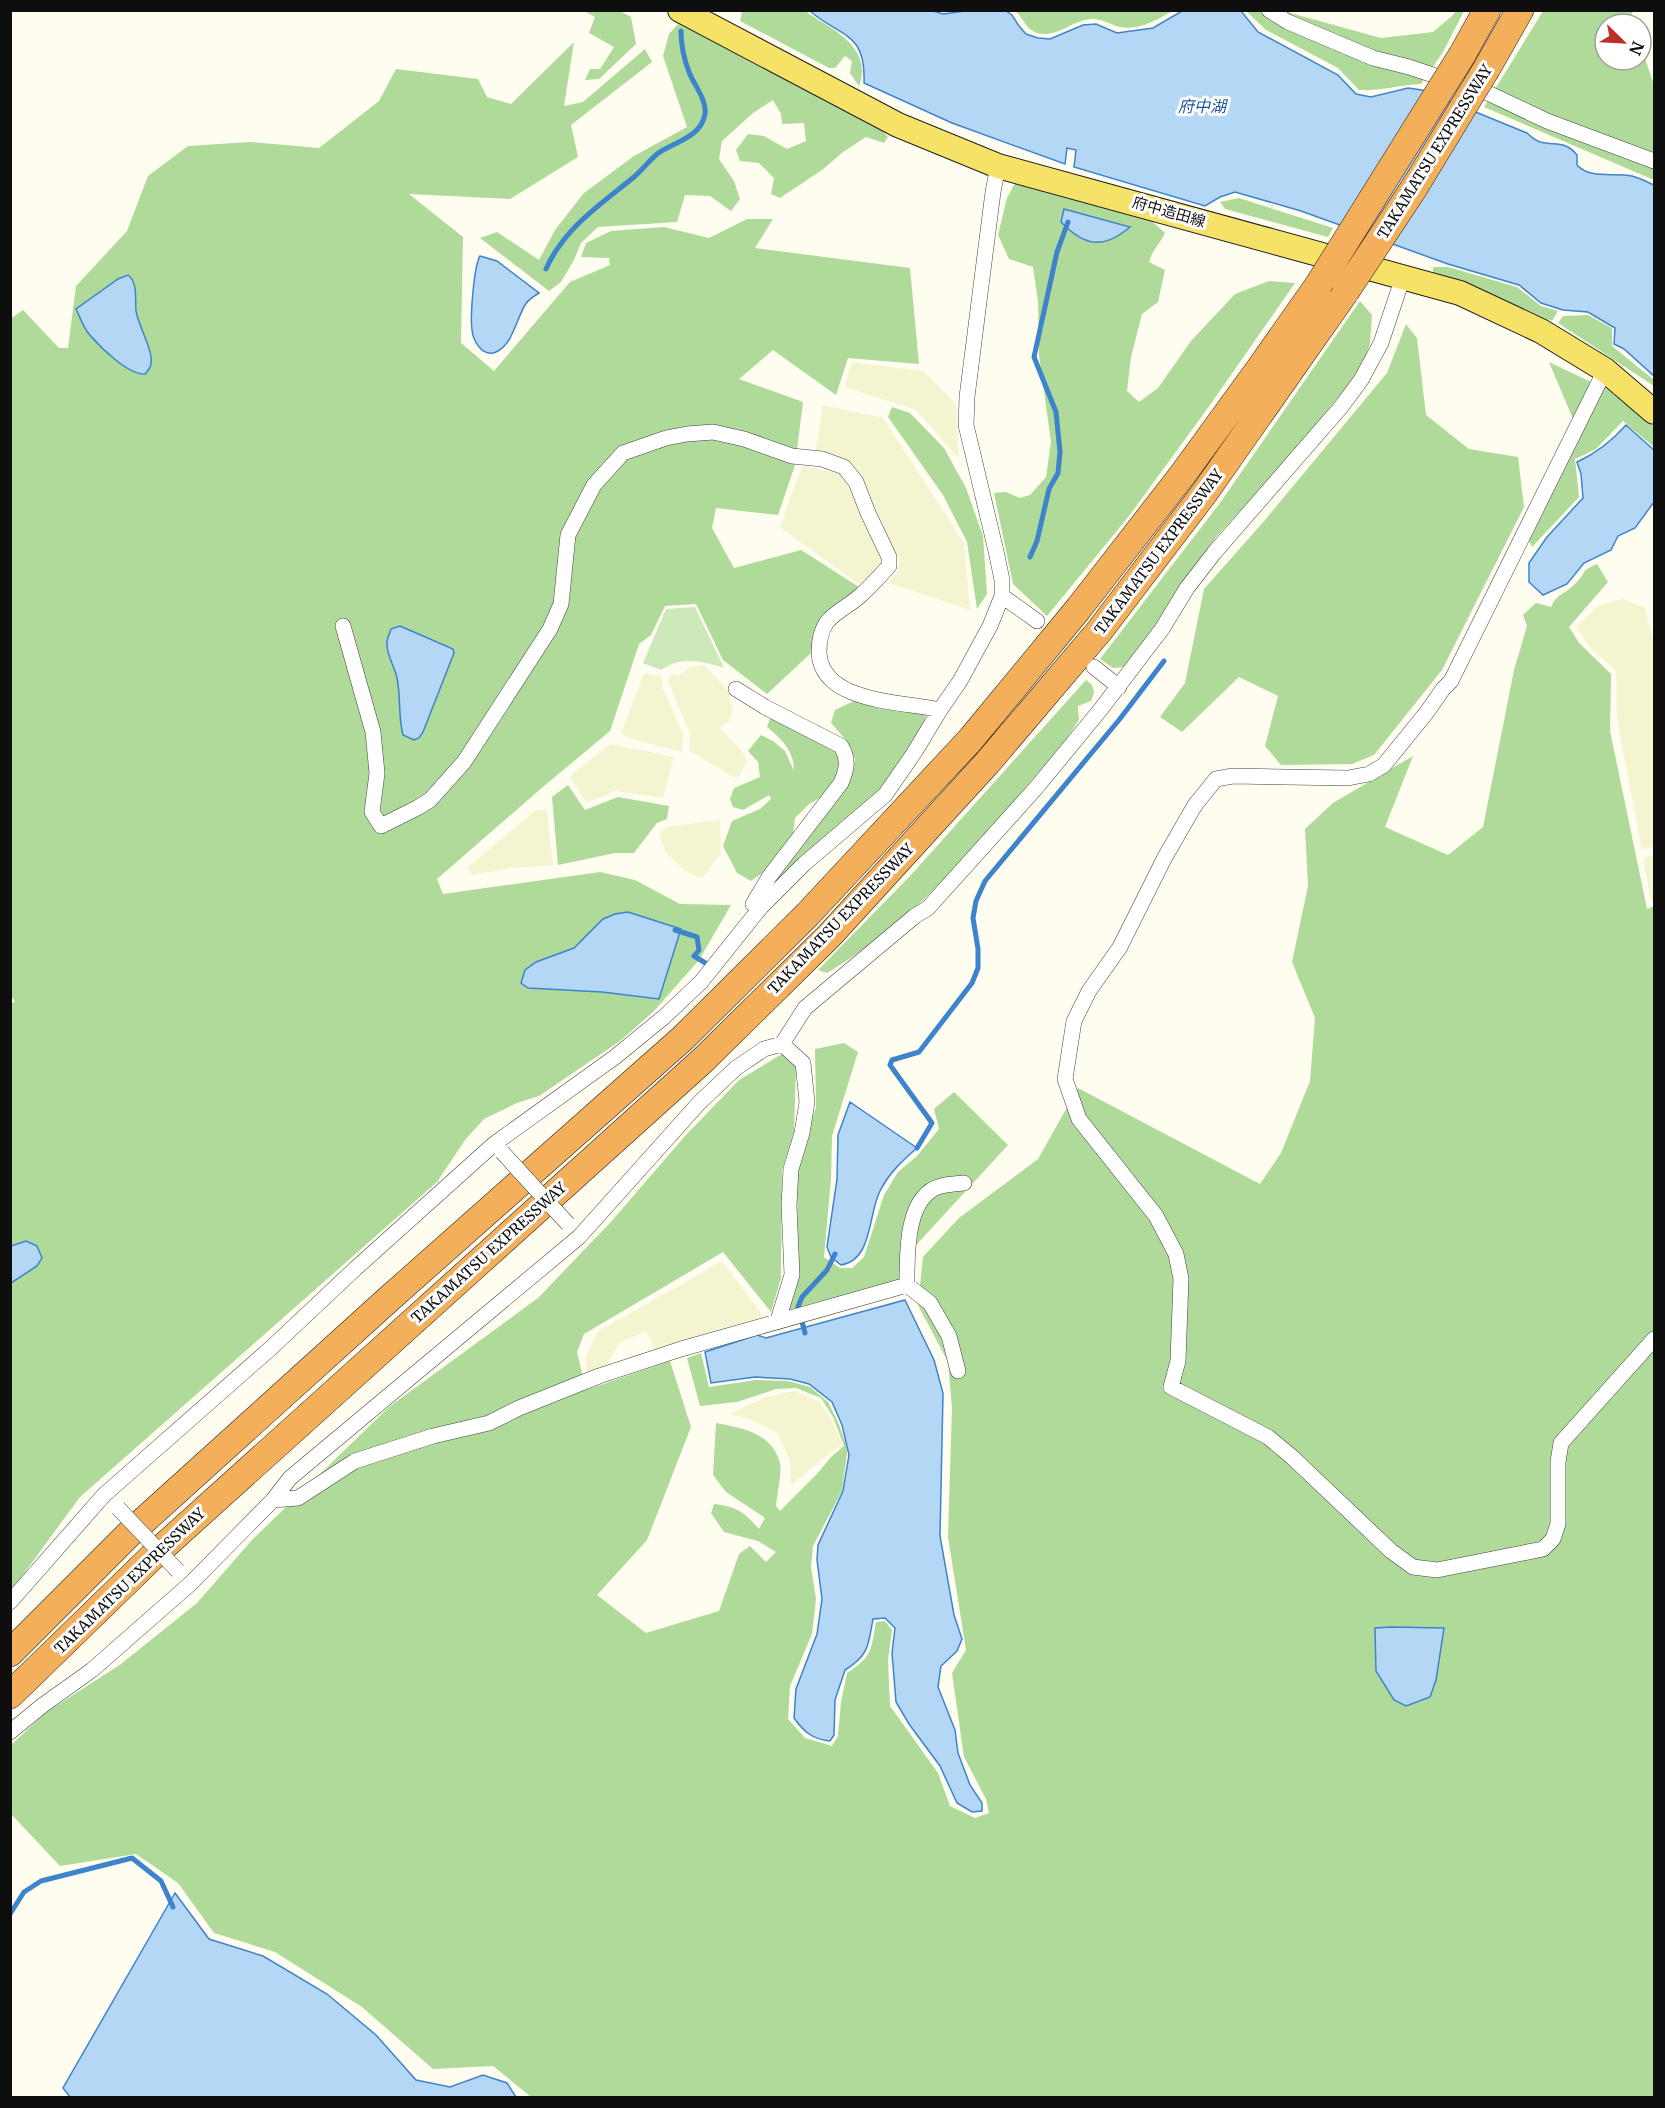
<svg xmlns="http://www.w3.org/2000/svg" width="1665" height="2108" viewBox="0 0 1665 2108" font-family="Merriweather,'Noto Sans JP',serif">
<rect width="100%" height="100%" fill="#fffdf0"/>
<path fill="#f4f5d0" d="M 852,362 L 923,371 L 956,404 L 959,459 L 916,410 L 844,387 Z
M 823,405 L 883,418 L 964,543 L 970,610 L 888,583 L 898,571 L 899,558 L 850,466 L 815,454 Z
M 802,466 L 843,474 L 884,557 L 884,566 L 860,585 L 780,527 Z
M 1622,599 L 1645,608 L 1654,643 L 1654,846 L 1642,850 L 1617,720 L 1616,670 L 1593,651 L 1576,627 L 1598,606 Z
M 704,665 L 728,690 L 733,709 L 729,721 L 719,728 L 737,745 L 747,760 L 739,777 L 734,777 L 689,751 L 690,734 L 668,681 L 669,676 L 673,674 L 679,675 L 690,667 Z
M 644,673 L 662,677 L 663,689 L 683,734 L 682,752 L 631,739 L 621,733 Z
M 610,744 L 674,757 L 663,798 L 615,791 L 587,803 L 569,777 Z
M 536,810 L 547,810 L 553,865 L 511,868 L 472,875 L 468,867 Z
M 720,820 L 721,853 L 702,879 L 684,870 L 666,853 L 659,834 L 666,827 Z
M 1654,854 L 1654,900 L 1651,902 L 1643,858 Z
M 722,1261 L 764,1317 L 656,1352 L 646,1331 L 619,1343 L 608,1364 L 586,1374 L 586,1356 L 597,1332 Z
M 795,1391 L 818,1401 L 831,1419 L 842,1444 L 791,1485 L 790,1460 L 777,1433 L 750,1419 L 729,1414 L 766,1397 Z"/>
<path fill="#cde9b9" d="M 695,607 L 724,668 C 701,661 682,656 661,670 L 643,663 L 666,609 Z"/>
<path fill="#afda99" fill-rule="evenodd" d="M 584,11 L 620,11 L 631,17 L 636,44 L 599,79 L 585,80 L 590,69 L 600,69 L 614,47 L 589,33 L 595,17 Z
M 742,11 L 806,11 L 809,14 C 835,30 873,49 859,86 L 850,73 L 852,61 L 845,56 L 835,68 L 829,68 L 740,21 Z
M 1015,11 L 1172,11 C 1156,21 1136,32 1116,26 C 1108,23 1098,18 1089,19 C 1070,22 1057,38 1037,33 C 1025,29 1024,18 1015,11 Z
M 1246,11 L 1283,11 L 1381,38 L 1433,32 L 1452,16 L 1456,11 L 1464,11 L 1443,52 L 1421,84 C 1400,85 1380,91 1359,90 L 1338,68 L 1266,30 Z
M 1543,11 L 1632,11 L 1632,24 L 1605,24 L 1605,60 L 1641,60 L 1641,47 L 1654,85 L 1654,180 L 1484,107 Z
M 678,24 L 879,127 L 888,137 L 884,143 L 866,137 L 843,152 L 822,170 L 780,198 L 771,194 L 774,178 L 759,163 L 740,161 L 736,150 L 748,134 L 764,136 L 787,149 L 806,141 L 804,123 L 782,124 L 781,114 L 773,100 L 753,113 L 722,141 L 719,159 L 734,181 L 740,199 L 731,211 L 710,196 L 685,195 L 677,222 L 598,227 L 581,243 L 574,260 L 561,282 L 549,291 L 480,238 L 497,232 L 539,260 L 555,230 L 584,193 L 634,156 L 687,127 L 663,56 L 669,34 Z
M 574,42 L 564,106 L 583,102 L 645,49 L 652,62 L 571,125 L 578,157 L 510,199 L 409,194 L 463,237 L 461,343 L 494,371 L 570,282 L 610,265 L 609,258 L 581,257 L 586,243 L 611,231 L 664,227 L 709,238 L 747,219 L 773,219 L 755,248 L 910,268 L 919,364 L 848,358 L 836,395 L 773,350 L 739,379 L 803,402 L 795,465 L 778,515 L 716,508 L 712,528 L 734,568 L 801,550 L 859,587 L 818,622 L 811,653 L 767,694 L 723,660 L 696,604 L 665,606 L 651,635 L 639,644 L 610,731 L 544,786 L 437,879 L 443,894 L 600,872 L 635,880 L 680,904 L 731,905 L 699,960 L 654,1011 L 620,1041 L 539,1096 L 517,1103 L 484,1119 L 465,1140 L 437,1182 L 80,1497 L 14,1587 L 10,1586 L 10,1005 L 15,1001 L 10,995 L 10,319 L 23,310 L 59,348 L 68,348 L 76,286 L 127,231 L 148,176 L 188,146 L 250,142 L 319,148 L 379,101 L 396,69 L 478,79 L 487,97 L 511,104 ZM 118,279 L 134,284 L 137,313 L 143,335 ZM 453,649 L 401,701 L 397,676 L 389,656 ZM 628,912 L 658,999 L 602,992 L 536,962 L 574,948 L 603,919 L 615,914 Z
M 1015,183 L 1145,215 L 1165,233 C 1160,244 1152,250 1149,262 L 1165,270 L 1158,302 L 1142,314 L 1131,357 L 1127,391 L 1139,402 L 1158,388 L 1191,341 L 1235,294 L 1269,281 L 1295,283 L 1210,405 L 1129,516 L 1047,616 L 1013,584 L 994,493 L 1006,492 L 1020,498 L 1030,495 L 1046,477 L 1051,442 L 1039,355 L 1038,301 L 1033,267 L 1009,259 L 998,235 L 1007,198 Z
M 1239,198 L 1333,228 L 1328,237 L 1225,209 L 1220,202 Z
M 1433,267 L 1448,267 L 1517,287 L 1541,306 L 1558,311 L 1552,321 L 1479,289 L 1433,273 Z
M 1360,301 L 1372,315 L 1370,344 L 1360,371 L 1290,456 L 1217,536 L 1126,667 L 1113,668 L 1100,659 L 1220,503 Z
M 1588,315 L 1612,328 L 1612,346 L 1654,380 L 1654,386 L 1558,323 L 1563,316 Z
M 1406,324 L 1417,338 L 1426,415 L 1469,449 L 1518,457 L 1524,507 L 1442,670 L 1374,755 L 1352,764 L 1281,765 L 1265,746 L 1278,696 L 1239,677 L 1182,732 L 1160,717 L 1185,683 L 1204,589 L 1265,520 L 1387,373 Z
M 1549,362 L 1593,383 L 1573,419 Z
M 1604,387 L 1654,427 L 1654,447 L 1623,421 L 1596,449 L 1575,459 L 1579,497 L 1532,547 L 1527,536 Z
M 892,407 L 910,413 L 944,448 L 966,488 L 983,536 L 987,594 L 977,609 L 967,542 L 943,495 L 888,417 Z
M 1597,564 L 1608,582 L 1569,627 L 1579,643 L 1611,674 L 1610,731 L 1647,909 L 1654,906 L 1654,2097 L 531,2097 L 493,2066 L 433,2069 L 362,2007 L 275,1952 L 214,1933 L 178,1883 L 136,1854 L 60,1866 L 11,1814 L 11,1745 L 45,1713 L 121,1664 L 197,1603 L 252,1540 L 389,1407 L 538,1298 L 610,1223 L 685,1136 L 739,1080 L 782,1054 L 796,1067 L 794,1132 L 782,1170 L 781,1278 L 771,1312 L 723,1252 L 584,1334 L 577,1352 L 586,1390 L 670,1361 L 691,1427 L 647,1540 L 597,1595 L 646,1633 L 719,1611 L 739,1554 L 750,1546 L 766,1562 L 776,1552 L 758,1541 L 724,1532 L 711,1513 L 714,1504 C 737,1507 743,1511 759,1529 L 765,1518 L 726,1492 L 713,1475 L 716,1423 C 743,1428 772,1433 780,1463 C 782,1473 777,1495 776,1506 L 780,1511 L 817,1474 L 831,1457 L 844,1446 L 833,1417 L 821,1398 L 796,1388 L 776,1389 L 737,1402 L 700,1406 L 687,1358 L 701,1353 L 709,1387 L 756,1380 L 788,1381 L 810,1387 L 828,1402 L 838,1422 L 846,1445 L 847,1453 L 842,1491 L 813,1546 L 811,1567 L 816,1599 L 812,1634 L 790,1686 L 788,1719 L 805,1738 L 832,1746 L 838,1736 L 841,1702 L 847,1673 C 873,1656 871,1650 876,1622 L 885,1621 L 892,1630 L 888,1660 L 890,1706 L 938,1773 L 950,1806 L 975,1818 L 989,1813 L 986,1799 L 964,1757 L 952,1673 L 966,1650 L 948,1537 L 952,1408 L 948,1362 L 918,1305 L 923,1257 L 959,1218 L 1038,1159 L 1078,1088 L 1260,1184 L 1281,1153 L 1310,1081 L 1315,1018 L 1292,962 L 1308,886 L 1305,829 L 1333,803 L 1413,756 L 1385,827 L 1448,855 L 1483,827 L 1514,670 L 1527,626 L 1523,615 L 1536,603 L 1551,607 C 1556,594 1567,593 1576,583 C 1587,572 1580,571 1597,564 ZM 1391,1627 L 1444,1628 L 1440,1648 L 1394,1700 L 1376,1671 L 1376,1628 Z
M 1086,680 L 1092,685 L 1094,693 L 1091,701 L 1078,706 L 1079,720 L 1067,738 C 1019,796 970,855 916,907 C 890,932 858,954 827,973 L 818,970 L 910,876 Z
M 854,701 L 875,707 L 926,711 L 924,726 L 902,761 L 874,796 L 842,821 L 768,890 L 852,774 L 855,759 L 846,740 L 831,723 L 835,710 Z
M 770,719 L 778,719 L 830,745 L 838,755 L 840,773 L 825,795 L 809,804 L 795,818 L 793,834 L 764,872 L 751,881 L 737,873 L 723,846 L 732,821 L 760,809 L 771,799 L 769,795 L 743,810 L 733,807 L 730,799 L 734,788 L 760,777 L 758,762 L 748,751 L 761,735 L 773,741 L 785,751 L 794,771 C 794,751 782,739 767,727 Z
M 568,785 L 585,810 L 618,797 L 669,806 L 667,819 L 657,823 L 634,853 L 615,853 L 558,865 L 552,797 Z
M 844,1043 L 858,1052 L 832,1136 L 831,1179 L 824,1257 L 840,1268 L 852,1268 L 864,1257 L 884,1195 L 898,1172 L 917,1156 L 939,1129 L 934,1109 L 954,1092 L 1008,1145 L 907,1255 L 901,1280 L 788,1310 L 798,1274 L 797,1175 L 802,1149 L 816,1107 L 815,1049 Z"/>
<path fill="#b5d7f6" stroke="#3d84cc" stroke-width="1.5" d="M 930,10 L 943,14 L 965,11 L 1006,11 L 1012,15 L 1019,26 L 1026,34 L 1038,38 L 1050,39 L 1083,25 L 1096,24 L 1117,33 L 1153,28 L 1182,11 L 1241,11 L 1258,32 L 1338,75 L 1356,94 L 1371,97 L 1408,88 L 1422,90 L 1527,133 C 1530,136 1535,140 1540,142 C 1555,146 1565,140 1577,155 L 1577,165 C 1591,180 1614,172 1632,176 C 1640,178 1647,182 1654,185 L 1654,376 L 1624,349 L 1614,344 L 1615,328 L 1588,312 L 1563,310 L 1541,303 L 1519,285 L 1448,264 L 1301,211 L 1235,192 L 1220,197 L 1205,206 L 1074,167 L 1076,150 L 1067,148 L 1065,164 L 952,123 L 864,83 C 866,31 841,38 810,11 Z
M 1064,209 L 1130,227 C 1103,250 1084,246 1061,222 Z
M 480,256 L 497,261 L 539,293 C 534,296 528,300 525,305 C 516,320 513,344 496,352 C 482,358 473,340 472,330 C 470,316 474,266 480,256 Z
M 128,275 C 138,282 135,300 136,311 C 139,327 149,342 151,357 C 152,365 150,369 145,374 C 128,375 100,347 89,334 C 83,327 80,317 76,309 L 118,279 Z
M 1626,425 L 1654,450 L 1654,502 L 1635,528 L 1618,536 L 1611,550 L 1584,563 L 1567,584 L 1543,595 L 1529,582 L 1529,563 L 1547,537 L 1583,498 L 1581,474 L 1577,462 C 1597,453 1611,442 1626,425 Z
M 400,626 L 453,649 L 454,653 L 423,732 L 419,738 L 414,740 L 403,735 C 398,717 401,697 397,678 C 395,667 386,655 387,642 C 387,638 390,633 391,629 Z
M 628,912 L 681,929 L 659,999 L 602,992 L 528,988 L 521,983 L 525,970 L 536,962 L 574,948 L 603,919 L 615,914 Z
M 850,1102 L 917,1148 C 902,1161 889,1173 880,1191 C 868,1214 873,1260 841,1265 L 831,1257 L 827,1247 L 837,1179 L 838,1135 Z
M 26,1241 L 37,1246 L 42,1258 L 37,1266 L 11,1283 L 11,1246 Z
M 905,1300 L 934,1360 L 943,1393 L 940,1536 L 954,1615 L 962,1639 L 957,1651 L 941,1666 L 938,1687 L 955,1730 L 958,1753 L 970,1785 L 982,1803 L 982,1811 L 972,1812 L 957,1803 L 940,1766 L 909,1724 L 896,1702 L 892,1653 L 895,1628 L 885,1618 L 873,1619 C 868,1646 869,1655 845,1670 L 835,1700 L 834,1735 L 830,1741 C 812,1739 804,1732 794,1718 L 796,1689 L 817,1634 L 822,1599 L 817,1560 L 818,1545 L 843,1491 L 849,1455 L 842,1425 L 832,1402 L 809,1384 L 790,1379 L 755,1377 L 711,1383 L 705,1352 L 757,1335 L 766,1338 Z
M 1391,1627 L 1444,1628 L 1436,1680 L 1430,1697 L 1406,1706 L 1394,1700 L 1376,1671 L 1375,1628 Z
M 175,1893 L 209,1939 L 263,1956 L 327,1994 L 376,2035 L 416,2080 L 450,2087 L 483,2075 L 507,2083 L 516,2097 L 70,2097 L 63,2088 Z"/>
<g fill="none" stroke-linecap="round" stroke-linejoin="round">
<path stroke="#3d84cc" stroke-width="5" d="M 546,269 C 564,228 601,204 634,177 C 642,170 649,161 657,154 C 673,142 701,138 705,114 C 707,100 694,85 689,72 C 684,59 681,44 681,31
M 1030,557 L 1037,541 L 1049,489 L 1058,473 L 1060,452 L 1056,412 L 1034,357 L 1057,252 L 1068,222
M 675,930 L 697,937 L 699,950 L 694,956 L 707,964
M 917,1148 L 932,1123 L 890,1065 L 892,1060 L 919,1052 L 972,983 L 978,968 L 978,949 L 973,918 L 976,901 L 985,881 L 1119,720 L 1164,661
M 805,1333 L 798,1307 L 802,1297 L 827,1270 L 835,1254
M 10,1914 L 24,1892 L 41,1881 L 132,1858 L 161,1881 L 173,1907"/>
<defs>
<path id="minor" d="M 1269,10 L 1288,22 L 1373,58 L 1409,67 L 1490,94 L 1547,121 L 1654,161
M 1605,370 L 1451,681 L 1443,689 L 1427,712 L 1384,765 L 1369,774 L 1348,778 L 1233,776 L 1216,779 L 1195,805 L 1165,857 L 1120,947 L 1089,991 L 1074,1021 L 1065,1079 L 1079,1119 L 1156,1216 L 1176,1254 L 1181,1279 L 1178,1361 L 1171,1387 L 1268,1437 L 1292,1457 L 1391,1551 L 1413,1567 L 1437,1570 L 1543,1549 L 1553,1539 L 1558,1524 L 1558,1462 L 1561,1443 L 1654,1339
M 1002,596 L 1037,621
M 343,626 L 373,732 L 377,773 L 372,812 L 381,826 L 417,808 L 430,800 L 464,762 L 550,629 L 561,604 L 568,535 L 594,485 L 623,453 L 666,438 L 687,434 L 713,432 L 744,439 L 792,456 L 822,459 L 844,467 L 856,482 L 868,513 L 889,557 L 889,566 C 880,576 870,587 860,596 C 850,605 835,612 827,622 C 821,630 819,643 819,653 C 822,704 904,701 940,710
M 1094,667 L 1119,687
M 736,689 L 765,707 L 841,746 C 849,760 847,769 841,783 L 769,877 L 753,904 L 759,910
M 907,1285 C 907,1256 905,1195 941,1186 C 948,1184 956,1184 964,1183
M 907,1285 L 930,1303 L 949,1336 L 958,1371
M 778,1320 L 792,1275 L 789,1205 L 791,1169 L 802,1133 L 807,1102 L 803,1063 L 782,1044
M 273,1500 L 298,1498 L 355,1461 L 433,1436 L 489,1423 L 519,1408 L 599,1376 L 681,1349 L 907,1285
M 10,1602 L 104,1495 L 271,1348 L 356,1268 L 494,1144 L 615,1057 L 664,1017 L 701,982 L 761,907 L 804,864 L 885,795 L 914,753 L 940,710 L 960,681 L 990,626 L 1002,596 L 1002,580 L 996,551 L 966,425 L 967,397 L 980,294 L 993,192 L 998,166
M 10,1732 L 43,1705 L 92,1670 L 190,1584 L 273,1500 L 290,1478 L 579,1237 L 699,1103 L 736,1068 L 764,1049 L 782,1044 L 805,1008 L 915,916 L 928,908 L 1036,788 L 1101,709 L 1162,629 L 1187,588 L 1214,553 L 1341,407 L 1361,380 L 1381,343 L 1403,277"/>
<path id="primary" d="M 680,10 L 898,125 L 998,166 L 1460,293 L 1541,331 L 1605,370 L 1654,412"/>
<path id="motorway" d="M 1462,55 L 1487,10
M 1487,68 L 1520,10
M 10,1653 L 129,1534 L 391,1297 L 683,1038 L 808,914 L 971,739 L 1079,608 L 1183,474 L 1260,368 L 1319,284
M 10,1695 L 152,1557 L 703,1060 L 829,936 L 988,762 L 1100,630 L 1205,492 L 1346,291"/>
</defs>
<use href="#minor" stroke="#414141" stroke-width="16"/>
<use href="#primary" stroke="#1f1f1f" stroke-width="26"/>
<use href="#motorway" stroke="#1f1f1f" stroke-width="28"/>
<use href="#minor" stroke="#fff" stroke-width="15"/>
<use href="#primary" stroke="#f7e268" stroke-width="24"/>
<use href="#motorway" stroke="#f3af5a" stroke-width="27"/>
<defs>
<path id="minor-bridge" d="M 502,1152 L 568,1224
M 118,1508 L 178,1571"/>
<path id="motorway-bridge" d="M 1319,284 L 1462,55
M 1346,291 L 1414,188 L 1487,68"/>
</defs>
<use href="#minor-bridge" stroke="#414141" stroke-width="16" stroke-linecap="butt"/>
<use href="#motorway-bridge" stroke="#1f1f1f" stroke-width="28" stroke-linecap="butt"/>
<use href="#minor-bridge" stroke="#fff" stroke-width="15"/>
<use href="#motorway-bridge" stroke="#f3af5a" stroke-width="27"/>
</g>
<g text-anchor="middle" stroke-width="6" stroke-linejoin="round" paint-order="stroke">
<g font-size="15" fill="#0e0e0e" stroke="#fff">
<text transform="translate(1435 152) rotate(-58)" y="5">TAKAMATSU EXPRESSWAY</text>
<text transform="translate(1169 212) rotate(16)" y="5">府中造田線</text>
<text transform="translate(1159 552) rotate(-53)" y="5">TAKAMATSU EXPRESSWAY</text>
<text transform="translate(841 919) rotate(-46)" y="5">TAKAMATSU EXPRESSWAY</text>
<text transform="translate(489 1253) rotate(-42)" y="5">TAKAMATSU EXPRESSWAY</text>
<text transform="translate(130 1581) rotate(-44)" y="5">TAKAMATSU EXPRESSWAY</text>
</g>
<g font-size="16" font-style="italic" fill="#18579f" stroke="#fff">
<text x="1202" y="112">府中湖</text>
</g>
</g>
<rect width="1665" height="2108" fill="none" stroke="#0e0e0e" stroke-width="24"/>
<g transform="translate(1623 42) rotate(114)"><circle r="28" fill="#ffffff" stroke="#9f9f9f" stroke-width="1.5"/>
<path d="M0-4.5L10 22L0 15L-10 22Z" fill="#bd2f27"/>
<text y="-9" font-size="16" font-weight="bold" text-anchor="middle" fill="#0e0e0e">N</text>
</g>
</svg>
